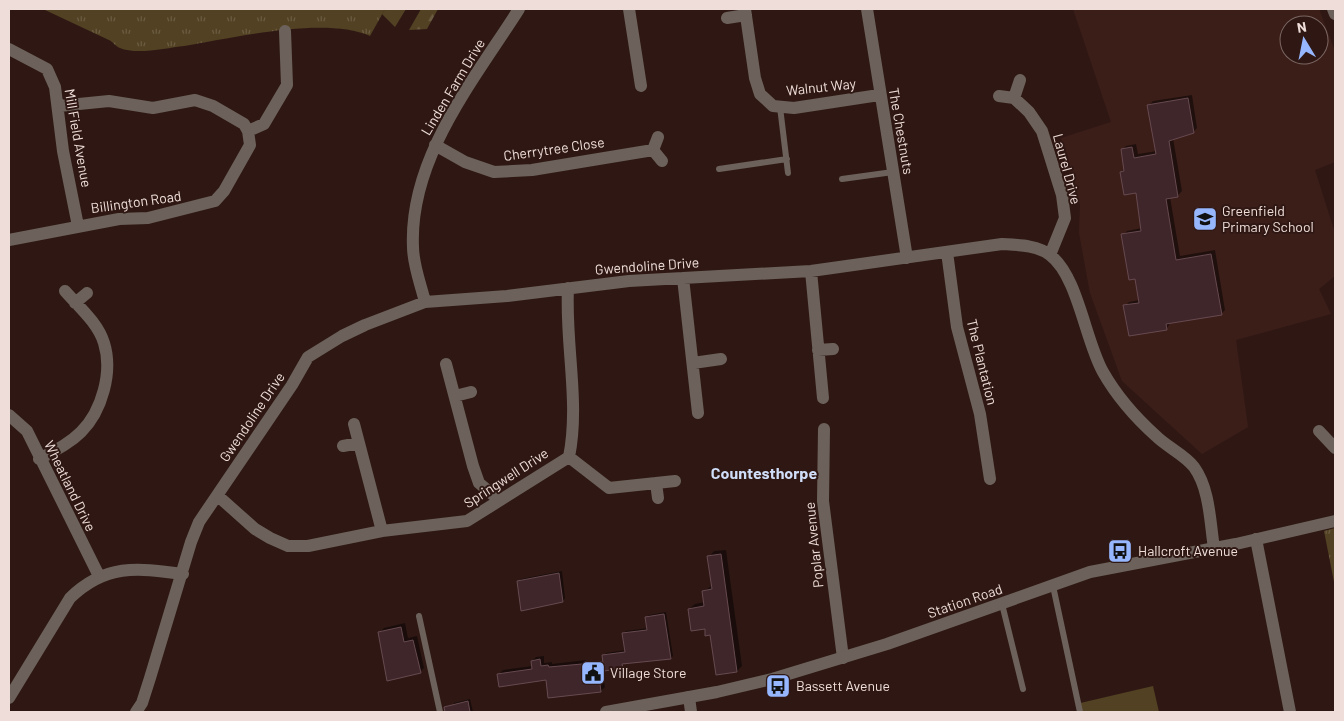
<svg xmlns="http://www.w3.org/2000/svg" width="1344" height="721" viewBox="0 0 1344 721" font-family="Barlow,sans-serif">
<defs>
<pattern id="grass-tufts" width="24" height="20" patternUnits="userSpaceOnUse" patternTransform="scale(1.25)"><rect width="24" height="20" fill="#524122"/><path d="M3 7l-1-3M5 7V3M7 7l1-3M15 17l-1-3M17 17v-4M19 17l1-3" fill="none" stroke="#6b5c42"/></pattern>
<pattern id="forest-firs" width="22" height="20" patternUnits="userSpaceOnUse" patternTransform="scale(1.25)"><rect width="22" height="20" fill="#524122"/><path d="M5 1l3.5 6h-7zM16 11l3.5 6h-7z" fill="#6b5c42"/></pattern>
</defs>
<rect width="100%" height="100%" fill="#2f1814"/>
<path fill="#3c1e19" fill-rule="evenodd" d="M 1073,9 L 1319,9 L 1335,51 L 1335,162 L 1315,170 L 1335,233 L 1335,276 L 1319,289 L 1331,314 L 1236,340 L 1248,427 L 1202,454 L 1122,381 L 1090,293 L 1079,233 L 1080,205 L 1061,138 L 1111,122 ZM 1289,25 L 1319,25 L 1319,55 L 1289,55 Z"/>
<path fill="url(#grass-tufts)" d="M 43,9 L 385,9 L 370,36 C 325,16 233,38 184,46 C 167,48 136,55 120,48 C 117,47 113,43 111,41 Z
M 1335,528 L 1335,587 L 1324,531 Z"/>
<path fill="url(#forest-firs)" d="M 385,9 L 406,9 L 395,27 L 382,14 Z
M 421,9 L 438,9 L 427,29 L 409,30 Z"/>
<path fill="#524122" d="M 1153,686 L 1159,712 L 1078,712 L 1076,704 Z"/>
<path fill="#0007" d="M 1192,95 L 1197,128 L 1193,132 L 1173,138 L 1182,191 L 1178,195 L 1170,197 L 1180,256 L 1215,250 L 1225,310 L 1221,314 L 1171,322 L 1167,328 L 1125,306 L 1129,302 L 1139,300 L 1136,278 L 1123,235 L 1127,231 L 1142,228 L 1137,191 L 1121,172 L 1125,168 L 1122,150 L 1126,146 L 1136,144 L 1138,154 L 1157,151 L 1149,105 L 1153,101 Z
M 726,550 L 742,666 L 737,671 L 711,634 L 689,609 L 695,604 L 705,602 L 704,591 L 713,585 L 709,557 L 714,551 Z
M 562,571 L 565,598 L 563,601 L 518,582 L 521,579 Z
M 666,612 L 673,656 L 671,658 L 625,662 L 622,667 L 603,656 L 606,653 L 626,650 L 624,633 L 626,631 L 648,628 L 646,618 L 649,615 Z
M 405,623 L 408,638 L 417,636 L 424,668 L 420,672 L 380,632 L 384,628 Z
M 544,656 L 544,663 L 552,662 L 552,664 L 586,660 L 587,666 L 601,665 L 605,687 L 601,691 L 547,678 L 499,674 L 503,670 L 533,666 L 532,661 L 536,657 Z
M 470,699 L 473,712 L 449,712 L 454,703 Z"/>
<path fill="#3f262b" stroke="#664a50" d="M 1188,98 L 1194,133 L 1169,141 L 1178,197 L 1166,199 L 1176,260 L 1211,254 L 1222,315 L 1166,324 L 1167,330 L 1129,336 L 1123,305 L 1139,303 L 1135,279 L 1129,280 L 1121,234 L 1141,231 L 1136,193 L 1124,195 L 1120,172 L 1124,171 L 1121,149 L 1132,147 L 1134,158 L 1156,154 L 1147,105 Z
M 721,554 L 737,672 L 716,675 L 710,635 L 705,636 L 705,629 L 691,631 L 688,609 L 704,606 L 702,591 L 712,589 L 707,556 Z
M 559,573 L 563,602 L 521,611 L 517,581 Z
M 664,614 L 671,659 L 622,664 L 623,668 L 604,671 L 602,655 L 625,652 L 622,633 L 647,630 L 645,617 Z
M 401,627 L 404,642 L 413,640 L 421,673 L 387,681 L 378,632 Z
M 540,659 L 541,666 L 548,665 L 549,667 L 582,664 L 583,670 L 598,668 L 601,692 L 548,698 L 546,680 L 499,687 L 497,674 L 532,669 L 531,661 Z
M 468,701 L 470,712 L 445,712 L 444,707 Z"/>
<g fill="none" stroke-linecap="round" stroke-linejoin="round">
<path stroke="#6c625b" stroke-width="6" d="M 780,107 L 788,173
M 719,169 L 787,159
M 842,179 L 893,172
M 1053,586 L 1080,712
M 1002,604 L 1023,689
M 419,616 L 440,712"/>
<path stroke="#6c625b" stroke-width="12" d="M 629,9 L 641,86
M 745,9 L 755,78 L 760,94 L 773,106 L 794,108 L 879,95
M 867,9 L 907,258
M 1333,9 L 1335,14
M 727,18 L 746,15
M 9,49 L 47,69 L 55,87 L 63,151 L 78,226
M 999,96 L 1014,98 L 1020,80
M 1014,98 L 1029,112 L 1042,131 L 1062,195 L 1065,218 L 1050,255
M 248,131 L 264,124 L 287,85 L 285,31
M 658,137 L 653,150 L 662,161
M 435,145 L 465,162 L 494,172 L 532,170 L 653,150
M 9,240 L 119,219 L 148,218 L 215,201 L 224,191 L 250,145 L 248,131 L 244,124 L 213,106 L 195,100 L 153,108 L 109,101 L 59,106
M 947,252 L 957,327 L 980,414 L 990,479
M 811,271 L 823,398
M 683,278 L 698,413
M 425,302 C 421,285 413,265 413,247 C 409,158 474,80 519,9
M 75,303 L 87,293
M 818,350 L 833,349
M 693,363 L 721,359
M 446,364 L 473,466 L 479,483 L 499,500
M 455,396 L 471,392
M 9,415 L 27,431 L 99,576
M 354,424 L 382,531
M 824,429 L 823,501 L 843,658
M 1319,431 L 1335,448
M 343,446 L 359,443
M 569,457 L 609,488 L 675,481
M 39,459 C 54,451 69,444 81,432 C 102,411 113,372 104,343 C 98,323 79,307 65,291
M 656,483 L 658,498
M 218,496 L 255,529 L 270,538 L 288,546 L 308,546 L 382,531 L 467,521 L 569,457 C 580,402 565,344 568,288
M 1256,539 L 1290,712
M 689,697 L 691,712
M 9,698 L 70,598 C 106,563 138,568 183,574
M 136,712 L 142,703 L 150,678 L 191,542 L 199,522 L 292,385 L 308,357 L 342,336 L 365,325 L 425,302 L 507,296 L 629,281 L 811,271 L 1002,244 C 1018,245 1037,245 1050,255 C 1078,276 1085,340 1103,372 C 1116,395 1136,418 1156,436 C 1167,447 1185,455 1194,467 C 1210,489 1210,523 1214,548"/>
<path stroke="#6c625b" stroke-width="12" d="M 606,712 L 717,692 L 772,679 L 887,644 L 1090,572 L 1236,544 L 1335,521"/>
</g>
<defs>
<symbol id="school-square" viewBox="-11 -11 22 22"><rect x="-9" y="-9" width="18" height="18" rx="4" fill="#96b6fd" stroke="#2f1814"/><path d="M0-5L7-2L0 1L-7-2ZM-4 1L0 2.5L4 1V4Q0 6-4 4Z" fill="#111"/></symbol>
<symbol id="bus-square" viewBox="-11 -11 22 22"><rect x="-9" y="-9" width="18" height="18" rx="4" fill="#96b6fd" stroke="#2f1814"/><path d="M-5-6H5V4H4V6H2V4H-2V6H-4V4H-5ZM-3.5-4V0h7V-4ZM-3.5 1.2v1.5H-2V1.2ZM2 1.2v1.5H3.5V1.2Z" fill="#111"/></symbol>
<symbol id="civic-square" viewBox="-11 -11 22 22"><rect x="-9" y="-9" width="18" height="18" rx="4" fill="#96b6fd" stroke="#2f1814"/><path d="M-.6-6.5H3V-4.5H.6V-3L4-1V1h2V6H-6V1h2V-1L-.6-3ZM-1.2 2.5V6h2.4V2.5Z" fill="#111"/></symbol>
</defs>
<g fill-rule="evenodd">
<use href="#school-square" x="1191" y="205" width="28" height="28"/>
<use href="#bus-square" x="1106" y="537" width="28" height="28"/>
<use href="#civic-square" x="579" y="659" width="28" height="28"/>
<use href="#bus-square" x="764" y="672" width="28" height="28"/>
</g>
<g text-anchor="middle" stroke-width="4" stroke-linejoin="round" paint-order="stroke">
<g font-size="14" fill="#eeddd9" stroke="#2f1814">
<text transform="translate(453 87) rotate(-59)" y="5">Linden Farm Drive</text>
<text transform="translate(821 87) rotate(-6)" y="5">Walnut Way</text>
<text transform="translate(901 131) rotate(80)" y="5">The Chestnuts</text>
<text transform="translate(78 138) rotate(80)" y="5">Mill Field Avenue</text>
<text transform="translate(554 149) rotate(-8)" y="5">Cherrytree Close</text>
<text transform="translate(1067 169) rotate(75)" y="5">Laurel Drive</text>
<text transform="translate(136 202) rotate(-8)" y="5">Billington Road</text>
<text transform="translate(647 266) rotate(-4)" y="5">Gwendoline Drive</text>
<text transform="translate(982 362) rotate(76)" y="5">The Plantation</text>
<text transform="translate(252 417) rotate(-56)" y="5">Gwendoline Drive</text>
<text transform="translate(506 478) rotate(-33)" y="5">Springwell Drive</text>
<text transform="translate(70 486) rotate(64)" y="5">Wheatland Drive</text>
<text transform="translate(814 545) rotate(-96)" y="5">Poplar Avenue</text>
<text transform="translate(965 601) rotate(-19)" y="5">Station Road</text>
</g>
<g font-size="14" fill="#eeddd9" stroke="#2f1814" text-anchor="start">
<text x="1222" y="216">Greenfield<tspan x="1222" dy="16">Primary School</tspan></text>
<text x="1138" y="556">Hallcroft Avenue</text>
<text x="610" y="678">Village Store</text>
<text x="796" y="691">Bassett Avenue</text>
</g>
<g font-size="16" font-weight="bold" fill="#d1def9" stroke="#2f1814">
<text x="764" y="479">Countesthorpe</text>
</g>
</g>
<rect width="1344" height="721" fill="none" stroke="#eeddd9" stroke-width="20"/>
<g transform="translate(1304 40) rotate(350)"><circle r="24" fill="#2f1814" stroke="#7b6763"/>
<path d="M0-4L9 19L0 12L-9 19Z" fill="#96b6fd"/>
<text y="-8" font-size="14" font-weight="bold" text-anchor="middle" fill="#eeddd9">N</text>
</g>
</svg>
